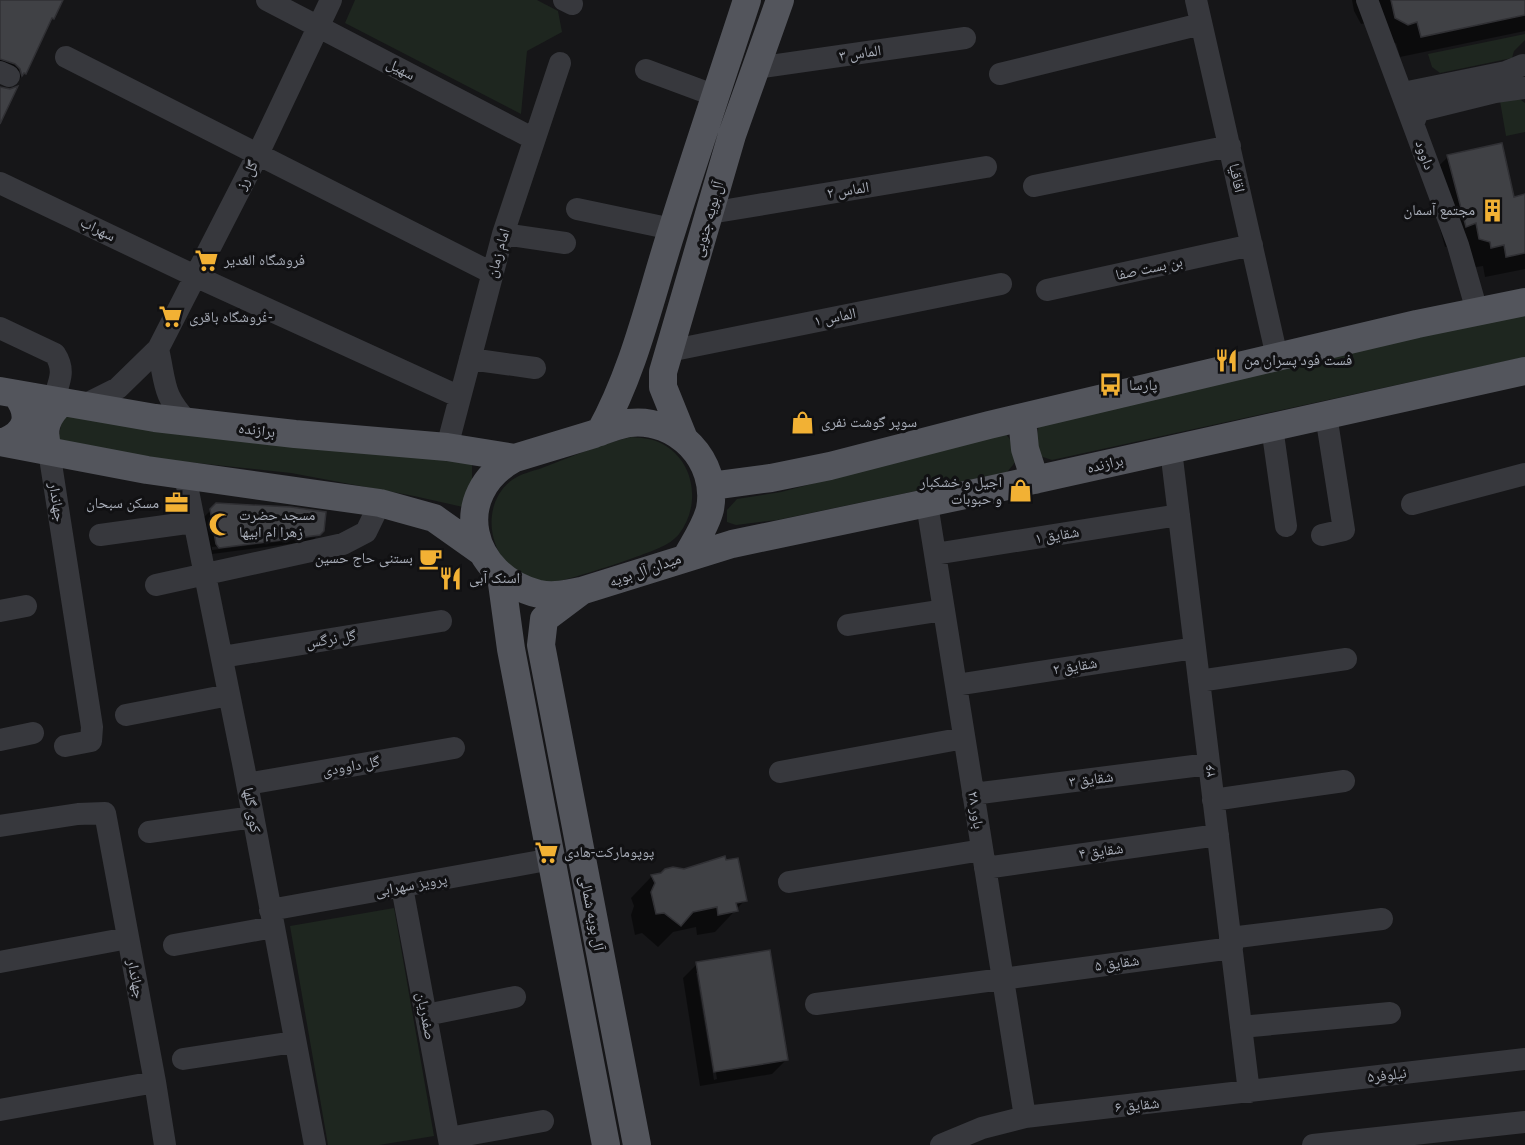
<svg xmlns="http://www.w3.org/2000/svg" width="1525" height="1145" viewBox="0 0 1525 1145" font-family="Roboto,'Noto Naskh Arabic',sans-serif">
<rect width="100%" height="100%" fill="#161618"/>
<path fill="#1e261f" d="M 355,0 L 537,0 L 558,11 L 562,32 L 527,51 L 521,114 L 345,23 Z
M 1525,34 L 1525,40 L 1514,51 L 1512,58 L 1440,73 L 1432,67 L 1428,54 Z
M 1518,98 L 1525,103 L 1525,132 L 1506,136 L 1500,101 Z
M 1525,313 L 1525,357 L 1052,460 L 1040,456 L 1036,440 L 1039,424 Z
M 63,415 L 472,460 L 472,485 L 463,507 L 414,496 L 291,473 L 159,459 L 58,440 Z
M 1005,433 L 1016,447 L 1018,459 L 1007,472 L 777,520 L 736,525 L 727,522 L 727,510 L 737,499 L 781,492 Z
M 631,437 C 644,438 656,439 666,446 C 696,465 700,507 679,534 C 675,539 667,545 661,547 C 648,554 564,582 553,582 C 541,581 529,580 518,573 C 487,553 481,503 512,480 C 520,474 533,471 542,468 C 571,457 600,444 631,437 Z
M 394,908 L 434,1136 L 379,1145 L 328,1145 L 290,926 Z"/>
<path fill="#0007" fill-rule="evenodd" d="M 0,0 L 61,0 L 23,75 L 19,60 L 16,61 L 21,77 L 18,80 L 0,67 Z
M 1352,0 L 1525,0 L 1525,31 L 1400,57 L 1396,43 L 1386,46 L 1370,22 L 1361,24 L 1354,11 Z
M 1448,157 L 1513,198 L 1525,196 L 1525,269 L 1485,277 L 1483,266 L 1470,268 L 1455,244 L 1445,247 L 1426,178 Z
M 217,504 L 318,534 L 212,547 L 212,550 L 316,537 L 312,541 L 212,554 L 204,517 Z
M 661,875 L 745,900 L 715,932 L 697,935 L 696,927 L 673,932 L 658,947 L 642,933 L 635,935 L 631,915 L 634,906 L 631,898 L 652,876 Z
M 697,964 L 787,1059 L 772,1074 L 700,1086 L 683,978 ZM 696,973 L 699,973 L 717,1079 L 714,1080 Z"/>
<path fill="#404145" stroke="#303034" stroke-width="1.5" d="M 0,0 L 63,0 L 54,19 L 52,18 L 26,74 L 24,73 L 22,76 L 20,69 L 15,64 L 0,59 Z
M 1391,0 L 1525,0 L 1525,15 L 1421,37 L 1417,22 L 1408,25 L 1395,18 Z
M 18,86 L 0,124 L 0,87 L 10,89 Z
M 1502,143 L 1514,197 L 1525,194 L 1525,253 L 1506,257 L 1504,245 L 1491,248 L 1490,242 L 1479,239 L 1476,223 L 1466,227 L 1447,155 Z
M 216,503 L 291,507 L 326,512 L 324,531 L 320,535 L 219,548 L 216,544 L 210,509 Z
M 725,856 L 726,860 L 738,858 L 747,901 L 736,903 L 738,911 L 718,915 L 717,907 L 693,912 L 681,926 L 664,913 L 656,914 L 651,892 L 655,883 L 651,875 L 661,873 L 665,869 L 673,867 L 684,869 Z
M 770,950 L 788,1060 L 714,1072 L 696,962 Z"/>
<g fill="none" stroke-linecap="round" stroke-linejoin="round">
<path stroke="#37383d" stroke-width="22" d="M 267,0 L 534,139
M 564,0 L 572,4
M 1196,0 L 1277,357
M 1367,0 L 1458,245 L 1477,311
M 66,57 L 492,273
M 756,68 L 965,38
M 646,70 L 716,96
M 0,72 L 9,76
M 1000,74 L 1201,24
M 1403,93 L 1506,72 L 1523,65
M 1414,122 L 1418,111 L 1495,92 L 1525,88
M 0,183 L 195,276 L 460,397
M 1034,186 L 1230,146
M 577,209 L 672,229
M 710,213 L 986,167
M 503,234 L 565,243
M 1047,290 L 1252,245
M 0,328 L 55,354 C 66,371 59,382 53,401
M 158,349 C 166,384 162,395 188,422
M 669,351 L 1001,284
M 470,359 L 535,368
M 84,405 L 118,388 L 158,349 L 258,154 L 331,0
M 1272,427 L 1286,526
M 447,447 L 503,234 L 560,63
M 1171,450 L 1249,1092
M 49,451 L 92,727 L 91,741 L 65,746
M 185,476 L 244,768 L 315,1145
M 927,504 L 1025,1117
M 1412,504 L 1525,474
M 100,535 L 194,522
M 1322,535 L 1344,530 L 1326,415
M 935,554 L 1179,515
M 156,585 L 343,544 L 366,532 L 380,503
M 0,611 L 26,606
M 848,625 L 944,610
M 222,657 L 441,621
M 1199,681 L 1346,659
M 956,685 L 1195,648
M 126,715 L 229,695
M 0,740 L 33,733
M 780,772 L 964,738
M 247,784 L 454,748
M 973,794 L 1209,764
M 1213,800 L 1344,781
M 0,826 L 78,814 L 105,813 L 155,1082 L 165,1145
M 149,832 L 253,817
M 985,868 L 1218,835
M 789,882 L 982,850
M 402,887 L 450,1145
M 270,910 L 552,859
M 1230,938 L 1382,919
M 174,945 L 273,927
M 0,962 L 128,938
M 816,1004 L 1232,948
M 426,1015 L 515,997
M 1241,1027 L 1390,1013
M 183,1059 L 294,1042
M 0,1110 L 155,1082
M 449,1138 L 543,1121
M 941,1145 L 982,1128 L 1025,1117 L 1525,1059
M 1313,1145 L 1525,1122"/>
<path stroke="#53555c" stroke-width="28" d="M 0,391 L 155,418 L 295,434 L 447,447 L 515,458
M 1022,418 L 1025,449 L 1035,480
M 600,432 C 635,369 650,298 672,230 C 696,153 722,77 747,0
M 684,439 L 663,387 L 663,372 L 732,135 L 780,0
M 0,442 L 147,470 L 380,503 L 434,518 L 482,552
M 4,442 C 28,432 32,415 16,394
M 49,451 C 41,431 46,416 62,402
M 711,486 L 771,478 L 830,466 L 989,425 L 1417,324 L 1525,302
M 686,558 C 694,543 706,526 710,509 C 719,461 677,417 629,423 C 618,425 605,430 594,434 C 568,442 541,450 515,458 C 448,494 469,577 539,594 C 553,597 567,594 581,591 L 732,544 L 989,490 L 1525,371
M 501,576 L 511,649 L 606,1145
M 580,592 L 544,619 L 541,645 L 637,1145"/>
</g>
<defs>
<symbol id="building-bare" viewBox="-9 -9 18 18"><path d="M-4-6H4V6H1V3H-1V6H-4ZM-2.5-4.3h1.7v1.8h-1.7ZM.8-4.3h1.7v1.8H.8ZM-2.5-1h1.7V.8h-1.7ZM.8-1h1.7V.8H.8Z" fill="#f2b134" stroke="#111113" stroke-width="2.5" paint-order="stroke"/></symbol>
<symbol id="supermarket-bare" viewBox="-9 -9 18 18"><path d="M-6-5.5h2.5l.6 2H6L4.5 2H-2.5L-4.4-4H-6ZM-1.5 3.2a1.3 1.3 0 1 0 .1 0ZM3 3.2a1.3 1.3 0 1 0 .1 0Z" fill="#f2b134" stroke="#111113" stroke-width="2.5" paint-order="stroke"/></symbol>
<symbol id="restaurant-bare" viewBox="-9 -9 18 18"><path d="M-5-6h1v4h1v-4h1v4h1v-4h1v5L-1.5 .5V6h-2V.5L-5-1ZM5-6V6H3V1.5H1.5Q1.5-4 5-6Z" fill="#f2b134" stroke="#111113" stroke-width="2.5" paint-order="stroke"/></symbol>
<symbol id="bus-bare" viewBox="-9 -9 18 18"><path d="M-5-6H5V4H4V6H2V4H-2V6H-4V4H-5ZM-3.5-4V0h7V-4ZM-3.5 1.2v1.5H-2V1.2ZM2 1.2v1.5H3.5V1.2Z" fill="#f2b134" stroke="#111113" stroke-width="2.5" paint-order="stroke"/></symbol>
<symbol id="shop-bare" viewBox="-9 -9 18 18"><path d="M-5-2.5h2.3a2.7 3.5 0 0 1 5.4 0H5L5.5 6h-11ZM-1.5-2.5h3a1.5 2.3 0 0 0-3 0Z" fill="#f2b134" stroke="#111113" stroke-width="2.5" paint-order="stroke"/></symbol>
<symbol id="office-bare" viewBox="-9 -9 18 18"><path d="M-6-3h4V-5.5h4V-3h4V5H-6ZM-1-4.5V-3h2v-1.5ZM-6 0V1H6V0Z" fill="#f2b134" stroke="#111113" stroke-width="2.5" paint-order="stroke"/></symbol>
<symbol id="mosque-bare" viewBox="-9 -9 18 18"><path d="M3.5-4.9A6 6 0 1 0 3.5 4.9A5 5 0 1 1 3.5-4.9Z" fill="#f2b134" stroke="#111113" stroke-width="2.5" paint-order="stroke"/></symbol>
<symbol id="cafe-bare" viewBox="-9 -9 18 18"><path d="M-5.5-4.5H6V0H3Q3 3.5 0 3.5H-2.5Q-5.5 3.5-5.5 0ZM3-3.2v2h1.7v-2ZM-6 4.5H4V6H-6Z" fill="#f2b134" stroke="#111113" stroke-width="2.5" paint-order="stroke"/></symbol>
</defs>
<g fill-rule="evenodd">
<use href="#building-bare" x="1476" y="194" width="33" height="33"/>
<use href="#supermarket-bare" x="190" y="244" width="33" height="33"/>
<use href="#supermarket-bare" x="154" y="300" width="33" height="33"/>
<use href="#restaurant-bare" x="1210" y="344" width="33" height="33"/>
<use href="#bus-bare" x="1094" y="368" width="33" height="33"/>
<use href="#shop-bare" x="786" y="406" width="33" height="33"/>
<use href="#shop-bare" x="1004" y="474" width="33" height="33"/>
<use href="#office-bare" x="160" y="486" width="33" height="33"/>
<use href="#mosque-bare" x="204" y="508" width="33" height="33"/>
<use href="#cafe-bare" x="414" y="542" width="33" height="33"/>
<use href="#restaurant-bare" x="434" y="562" width="33" height="33"/>
<use href="#supermarket-bare" x="530" y="836" width="33" height="33"/>
</g>
<g text-anchor="middle" stroke-width="6" stroke-linejoin="round" paint-order="stroke">
<g font-size="15" fill="#a8adb8" stroke="#111113">
<text transform="translate(860 53) rotate(-8)" y="5">الماس ۳</text>
<text transform="translate(401 69) rotate(28)" y="5">سهیل</text>
<text transform="translate(1425 155) rotate(70)" y="5">داوود</text>
<text transform="translate(247 175) rotate(-63)" y="5">گل رز</text>
<text transform="translate(1237 178) rotate(78)" y="5">اقاقیا</text>
<text transform="translate(848 190) rotate(-9)" y="5">الماس ۲</text>
<text transform="translate(708 219) rotate(-74)" y="5">آل بویه جنوبی</text>
<text transform="translate(98 229) rotate(26)" y="5">سهراب</text>
<text transform="translate(498 253) rotate(-74)" y="5">امام زمان</text>
<text transform="translate(1149 268) rotate(-12)" y="5">بن بست صفا</text>
<text transform="translate(835 317) rotate(-12)" y="5">الماس ۱</text>
<text transform="translate(257 430) rotate(7)" y="5">برازنده</text>
<text transform="translate(1105 464) rotate(-13)" y="5">برازنده</text>
<text transform="translate(57 502) rotate(81)" y="5">جهاندار</text>
<text transform="translate(1057 535) rotate(-9)" y="5">شقایق ۱</text>
<text transform="translate(645 570) rotate(-19)" y="5">میدان آل بویه</text>
<text transform="translate(331 639) rotate(-9)" y="5">گل نرگس</text>
<text transform="translate(1075 666) rotate(-9)" y="5">شقایق ۲</text>
<text transform="translate(351 766) rotate(-10)" y="5">گل داوودی</text>
<text transform="translate(1210 771) rotate(-97)" y="5">۲۶</text>
<text transform="translate(1091 779) rotate(-7)" y="5">شقایق ۳</text>
<text transform="translate(252 810) rotate(80)" y="5">کوی گلها</text>
<text transform="translate(976 810) rotate(81)" y="5">باور ۲۸</text>
<text transform="translate(1101 851) rotate(-8)" y="5">شقایق ۴</text>
<text transform="translate(411 885) rotate(-10)" y="5">پرویز سهرابی</text>
<text transform="translate(592 913) rotate(79)" y="5">آل بویه شمالی</text>
<text transform="translate(1117 963) rotate(-8)" y="5">شقایق ۵</text>
<text transform="translate(136 979) rotate(79)" y="5">جهاندار</text>
<text transform="translate(426 1016) rotate(79)" y="5">صفدریان</text>
<text transform="translate(1387 1075) rotate(-7)" y="5">نیلوفر۵</text>
<text transform="translate(1137 1105) rotate(-6)" y="5">شقایق ۶</text>
</g>
<g font-size="15" fill="#a8adb8" stroke="#111113" text-anchor="start">
<text x="1475" y="215" text-anchor="end">مجتمع آسمان</text>
<text x="224" y="265">فروشگاه الغدیر</text>
<text x="189" y="322">فروشگاه باقری-</text>
<text x="1244" y="365">فست فود پسران من</text>
<text x="1129" y="390">پارسا</text>
<text x="821" y="427">سوپر گوشت نفری</text>
<text x="1002" y="487" text-anchor="end">اجیل و خشکبار<tspan x="1002" dy="17">و حبوبات</tspan></text>
<text x="159" y="508" text-anchor="end">مسکن سبحان</text>
<text x="239" y="520">مسجد حضرت<tspan x="239" dy="17">زهرا ام ابیها</tspan></text>
<text x="413" y="563" text-anchor="end">بستنی حاج حسین</text>
<text x="469" y="583">اسنک آبی</text>
<text x="564" y="857">پوپومارکت-هادی</text>
</g>
</g>
</svg>
